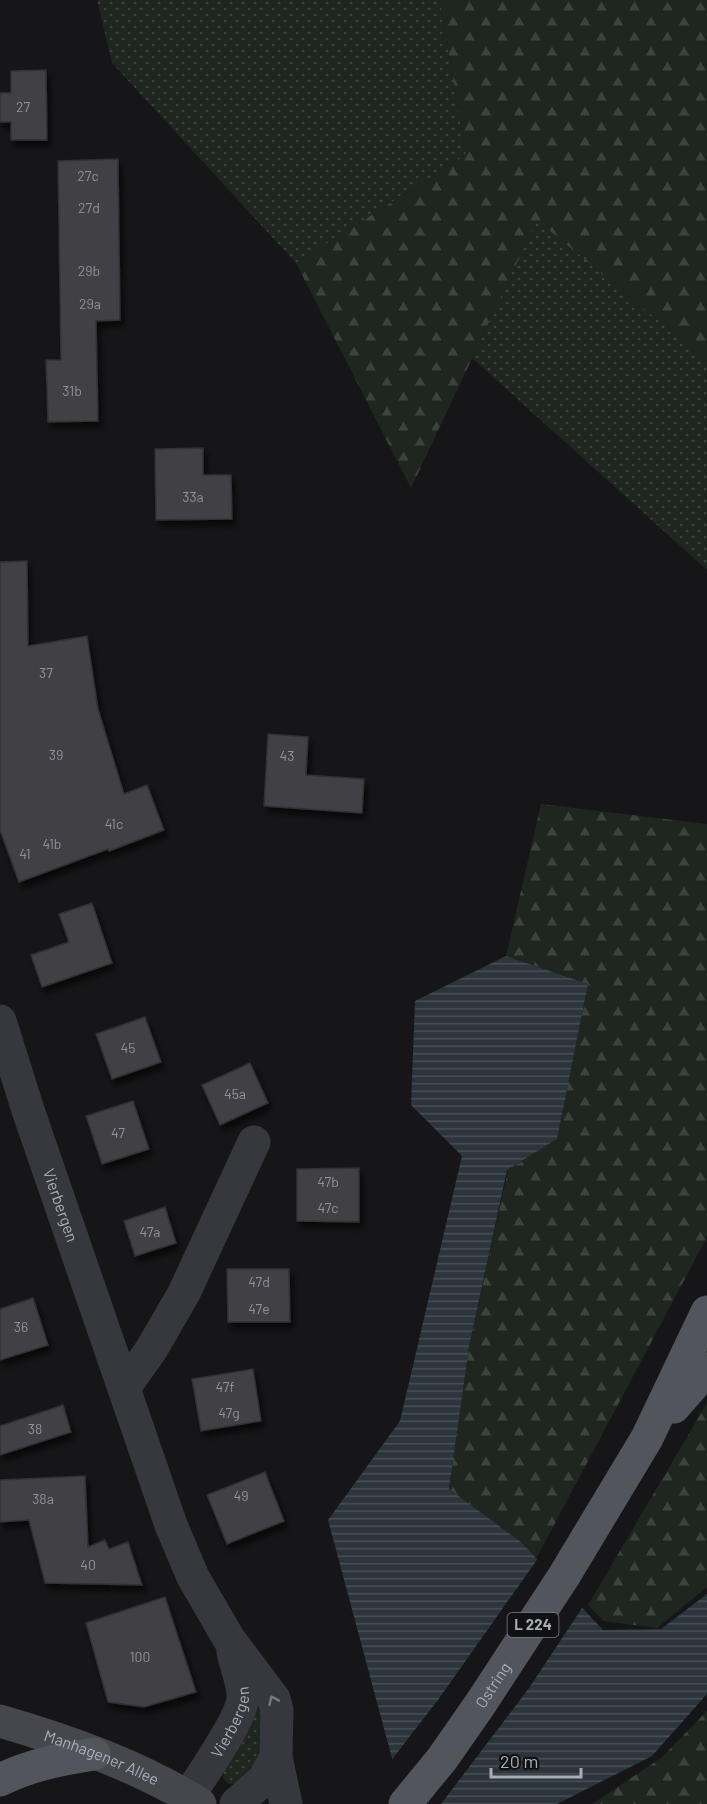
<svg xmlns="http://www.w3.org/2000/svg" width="707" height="1804" viewBox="0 0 707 1804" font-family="Barlow,sans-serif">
<defs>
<pattern id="grass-dots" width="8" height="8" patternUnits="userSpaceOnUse" patternTransform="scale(1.5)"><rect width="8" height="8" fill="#1e261f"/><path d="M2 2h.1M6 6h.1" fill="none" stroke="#3c433d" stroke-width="1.8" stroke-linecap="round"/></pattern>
<pattern id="forest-firs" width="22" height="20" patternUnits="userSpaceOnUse" patternTransform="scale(1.5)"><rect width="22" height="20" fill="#1e261f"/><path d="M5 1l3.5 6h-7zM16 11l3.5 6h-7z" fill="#3c433d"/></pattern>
<pattern id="water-rules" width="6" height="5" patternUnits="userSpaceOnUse" patternTransform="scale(1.5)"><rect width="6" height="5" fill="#2c353c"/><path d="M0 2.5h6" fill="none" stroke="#485056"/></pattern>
<filter id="shadow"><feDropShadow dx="3.5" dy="6" stdDeviation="3" flood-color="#0009"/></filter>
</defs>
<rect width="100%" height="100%" fill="#161618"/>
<path fill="url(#grass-dots)" d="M 97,0 L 440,0 L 466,155 L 296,263 L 112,63 Z
M 537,219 L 707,361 L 707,570 L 472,358 Z
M 258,1692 L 266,1711 L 264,1743 L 257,1760 L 238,1783 L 228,1784 L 223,1778 L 224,1768 Z"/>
<path fill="url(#forest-firs)" d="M 440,0 L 707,0 L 707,361 L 537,220 L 411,488 L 296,263 L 466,155 Z
M 541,804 L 707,824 L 707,1237 L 536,1559 L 521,1542 L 449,1489 L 469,1347 L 508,1170 L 557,1139 L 588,984 L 506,956 Z
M 707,1403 L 707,1587 L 657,1628 L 604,1621 L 588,1605 Z
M 707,1711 L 707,1804 L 592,1804 L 661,1758 Z"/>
<path fill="url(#water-rules)" d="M 506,956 L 588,984 L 557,1139 L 507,1170 L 469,1347 L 449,1489 L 521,1542 L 603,1630 L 661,1629 L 707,1594 L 707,1694 L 652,1756 L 557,1804 L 420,1804 L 393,1762 L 328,1520 L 400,1421 L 462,1156 L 411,1105 L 415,1001 Z"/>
<path fill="#161618" d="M 539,1557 L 584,1605 L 529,1688 L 441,1804 L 417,1804 L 390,1762 L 438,1700 Z"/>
<path fill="#404145" stroke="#303034" stroke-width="1.5" filter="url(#shadow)" d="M 46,70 L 47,140 L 11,140 L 11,122 L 0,122 L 0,93 L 11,93 L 11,71 Z
M 118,159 L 120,320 L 96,321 L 98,421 L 48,422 L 46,360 L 61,360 L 58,161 Z
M 203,448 L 203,475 L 231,475 L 232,519 L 156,520 L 155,449 Z
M 27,561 L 28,646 L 87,636 L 98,709 L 124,794 L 147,785 L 164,830 L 109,851 L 108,849 L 19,882 L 0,830 L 0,562 Z
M 268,734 L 308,737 L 306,775 L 364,779 L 362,813 L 264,806 Z
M 92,903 L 112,963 L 42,987 L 31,955 L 69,942 L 59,914 Z
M 145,1017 L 161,1062 L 112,1079 L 96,1034 Z
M 250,1063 L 268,1103 L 220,1125 L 202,1085 Z
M 133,1101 L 149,1149 L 102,1164 L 86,1116 Z
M 359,1168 L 359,1222 L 297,1221 L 297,1169 Z
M 165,1207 L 176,1243 L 135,1256 L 124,1221 Z
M 227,1269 L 289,1269 L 290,1322 L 228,1322 Z
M 33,1298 L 48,1345 L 0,1360 L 0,1309 Z
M 253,1369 L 261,1421 L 201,1431 L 192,1379 Z
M 63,1405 L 71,1432 L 0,1455 L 0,1426 Z
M 265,1472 L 284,1521 L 227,1544 L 207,1495 Z
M 85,1476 L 88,1547 L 105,1540 L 109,1549 L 128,1542 L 142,1585 L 45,1583 L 29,1520 L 0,1522 L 0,1480 Z
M 165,1597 L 196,1692 L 144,1707 L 108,1702 L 86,1623 Z"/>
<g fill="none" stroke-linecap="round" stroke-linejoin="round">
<g stroke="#37383d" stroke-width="33">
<path id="s1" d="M 0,1021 L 29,1113 L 171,1525 L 193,1577 L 229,1639 L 274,1699 L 277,1710 L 276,1757 L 286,1804"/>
<path d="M 124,1388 L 151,1350 L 184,1293 L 254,1142"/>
<path id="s2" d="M 188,1797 C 201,1776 245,1715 243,1694 C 242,1680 236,1666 233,1652"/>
<path d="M 236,1804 L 264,1779 L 276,1757"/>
</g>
<path stroke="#45474d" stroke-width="33" id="s3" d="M 0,1721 C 69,1741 139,1766 200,1804"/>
<g stroke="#53555c" stroke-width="33">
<path d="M 674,1407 L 707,1369"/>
<path d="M 0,1780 C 30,1765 62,1759 94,1754"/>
<path id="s4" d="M 405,1804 L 442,1759 L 481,1703 L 564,1576 L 647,1438 L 707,1312"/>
</g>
</g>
<defs><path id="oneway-chevron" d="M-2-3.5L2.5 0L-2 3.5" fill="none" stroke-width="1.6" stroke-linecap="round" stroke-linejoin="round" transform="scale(1.5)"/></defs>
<use stroke="#757881" href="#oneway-chevron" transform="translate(273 1700) rotate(-114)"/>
<g text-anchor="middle" stroke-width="6" stroke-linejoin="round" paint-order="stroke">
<g font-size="14" fill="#8e929b">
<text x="23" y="112">27</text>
<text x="88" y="181">27c</text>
<text x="89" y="213">27d</text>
<text x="89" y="276">29b</text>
<text x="90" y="309">29a</text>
<text x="72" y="396">31b</text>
<text x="193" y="502">33a</text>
<text x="46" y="678">37</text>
<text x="56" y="760">39</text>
<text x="287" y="761">43</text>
<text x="114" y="829">41c</text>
<text x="52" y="849">41b</text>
<text x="25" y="859">41</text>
<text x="128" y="1053">45</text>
<text x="235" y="1099">45a</text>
<text x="118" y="1138">47</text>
<text x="328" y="1187">47b</text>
<text x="328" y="1213">47c</text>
<text x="150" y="1237">47a</text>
<text x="259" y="1287">47d</text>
<text x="259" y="1314">47e</text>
<text x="21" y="1332">36</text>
<text x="225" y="1392">47f</text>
<text x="229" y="1418">47g</text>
<text x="35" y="1434">38</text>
<text x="241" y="1501">49</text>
<text x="43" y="1504">38a</text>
<text x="88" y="1570">40</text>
<text x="140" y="1662">100</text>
</g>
<rect fill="#111113" stroke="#7b7e86" stroke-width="1.5" x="507.5" y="1613" width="51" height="24" rx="4.5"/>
<g font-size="15" font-weight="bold" fill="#a8adb8">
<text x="533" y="1630">L 224</text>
</g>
<g font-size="16" fill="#a8adb8" stroke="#111113">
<text dy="6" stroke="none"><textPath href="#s1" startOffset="194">Vierbergen</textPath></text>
<text dy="6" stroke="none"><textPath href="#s4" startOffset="148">Ostring</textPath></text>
<text dy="6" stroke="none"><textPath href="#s2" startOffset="87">Vierbergen</textPath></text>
<text dy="6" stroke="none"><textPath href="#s3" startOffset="108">Manhagener Allee</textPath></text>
</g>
</g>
<path d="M491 1768v9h90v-9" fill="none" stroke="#a8adb8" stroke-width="3"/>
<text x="500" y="1768" font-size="18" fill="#a8adb8" stroke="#111113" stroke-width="4.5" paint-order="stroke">20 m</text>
</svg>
